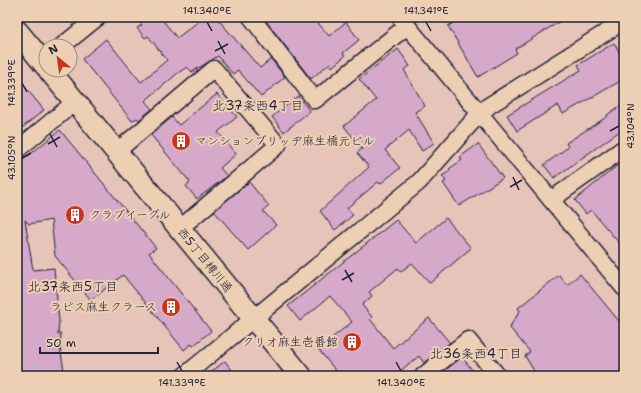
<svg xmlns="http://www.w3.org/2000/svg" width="641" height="393" viewBox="0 0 641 393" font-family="'Shantell Sans','Klee One',sans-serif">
<rect width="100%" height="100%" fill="#e6c4ba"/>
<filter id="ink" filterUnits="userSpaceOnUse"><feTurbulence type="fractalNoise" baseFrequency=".025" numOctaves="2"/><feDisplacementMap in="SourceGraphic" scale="8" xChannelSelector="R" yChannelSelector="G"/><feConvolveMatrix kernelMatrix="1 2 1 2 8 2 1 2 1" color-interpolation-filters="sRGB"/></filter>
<g filter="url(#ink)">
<path fill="#d6a8ca" stroke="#22223b" d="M 135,17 L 160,17 L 177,38 L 204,17 L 216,17 L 260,68 L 271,59 L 285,77 L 261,97 L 238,70 L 233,74 L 218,56 L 192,72 L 187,67 L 178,73 L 145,101 L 152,109 L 139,120 L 137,118 L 132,121 L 82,59 L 106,39 L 141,82 L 167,60 L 148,36 L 145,38 L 137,28 L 142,25 Z
M 263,17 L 313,17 L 329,36 L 346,22 L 359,40 L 343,53 L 345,56 L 332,67 L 330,63 L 311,79 Z
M 463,17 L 567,17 L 515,49 L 517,53 L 478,77 L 448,26 Z
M 614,43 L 624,60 L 624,79 L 563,114 L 558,105 L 517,131 L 507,115 L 581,70 L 578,65 Z
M 398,49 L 410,66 L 404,70 L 425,106 L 415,112 L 434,143 L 422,151 L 409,130 L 385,150 L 400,168 L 380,184 L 378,182 L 347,208 L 353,215 L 335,230 L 320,211 L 369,167 L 357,153 L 362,149 L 344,126 L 376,100 L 359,79 Z
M 17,77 L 44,110 L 17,132 Z
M 217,94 L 237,117 L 218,132 L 236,154 L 220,168 L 227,176 L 197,199 L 186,186 L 190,182 L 151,135 L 172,117 L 179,125 Z
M 298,96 L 310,111 L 284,132 L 272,117 Z
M 624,103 L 624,128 L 554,178 L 544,165 L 568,147 L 566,143 L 608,116 L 607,115 Z
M 60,130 L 156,248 L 149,253 L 211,331 L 193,346 L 191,344 L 184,350 L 123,275 L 91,300 L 55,256 L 51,220 L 29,224 L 25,220 L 33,270 L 54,268 L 59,321 L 58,334 L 61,334 L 60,347 L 65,376 L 17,376 L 17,217 L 22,216 L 17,210 L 17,165 Z
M 478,144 L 503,178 L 459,206 L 443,183 L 446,181 L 442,176 L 450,171 L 449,169 L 462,160 L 460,157 Z
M 624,160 L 624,249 L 591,210 L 586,214 L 575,200 Z
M 249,182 L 269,206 L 263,211 L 276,225 L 248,250 L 214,211 Z
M 446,218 L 471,248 L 430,283 L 412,263 L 400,272 L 398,268 L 369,292 L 372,296 L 362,305 L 372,317 L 370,319 L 393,348 L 429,318 L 450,343 L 424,363 L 419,356 L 394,376 L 340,376 L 318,349 L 352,322 L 330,296 L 300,321 L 288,306 L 396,220 L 416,243 Z
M 580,274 L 624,327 L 624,370 L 616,376 L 537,376 L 525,356 L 530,352 L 510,328 L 512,323 L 520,311 L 518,308 L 559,275 L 567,285 Z
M 462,357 L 477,376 L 438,376 Z
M 225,361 L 232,370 L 225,376 L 206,376 Z"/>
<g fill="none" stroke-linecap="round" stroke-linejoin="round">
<defs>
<path id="minor" d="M 251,17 L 315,100 L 407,26
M 400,17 L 624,288
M 62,46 L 98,17
M 17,150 L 75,102
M 116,152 L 214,69 L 278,145 L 179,229
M 551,200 L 624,148
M 184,376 L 419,182 L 479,114 L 490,105 L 624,21
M 423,376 L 468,340 L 498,376"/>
<path id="tertiary" d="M 17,31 L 46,66
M 49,70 L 301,376"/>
</defs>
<use href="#minor" stroke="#22223b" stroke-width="19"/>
<use href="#tertiary" stroke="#22223b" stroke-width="24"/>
<use href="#minor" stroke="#edd0b3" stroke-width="16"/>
<use href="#tertiary" stroke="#edd0b3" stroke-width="21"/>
</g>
</g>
<path fill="none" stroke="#22223b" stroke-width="1.5" d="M 207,22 L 212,31M 426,22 L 431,31M 218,41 L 225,54M 215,51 L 228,44M 22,83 L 27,92M 610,131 L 619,126M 50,134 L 57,147M 48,144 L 60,137M 22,158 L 31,153M 513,177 L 519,190M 510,187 L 522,180M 345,270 L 352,282M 342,280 L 354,273M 177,362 L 182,371M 396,362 L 401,371"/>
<defs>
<symbol id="building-disc" viewBox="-11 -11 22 22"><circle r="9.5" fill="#c8321e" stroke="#edd0b3"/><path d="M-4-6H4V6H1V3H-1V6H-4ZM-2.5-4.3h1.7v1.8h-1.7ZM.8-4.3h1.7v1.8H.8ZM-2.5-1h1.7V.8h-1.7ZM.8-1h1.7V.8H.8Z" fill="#fff"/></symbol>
</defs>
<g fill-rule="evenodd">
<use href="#building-disc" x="170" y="130" width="22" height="22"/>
<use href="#building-disc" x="64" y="204" width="22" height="22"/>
<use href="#building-disc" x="160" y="296" width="22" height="22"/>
<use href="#building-disc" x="341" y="331" width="22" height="22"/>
</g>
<g text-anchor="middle" stroke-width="4" stroke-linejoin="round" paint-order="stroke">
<g font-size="12" fill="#22223b" stroke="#edd0b3" text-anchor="start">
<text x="195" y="145">マンションブリッヂ麻生橋元ビル</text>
<text x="89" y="219">クラブイーグル</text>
<text x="157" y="311" text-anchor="end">ラピス麻生クラース</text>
<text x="338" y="346" text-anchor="end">クリオ麻生壱番館</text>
</g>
<g font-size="12" fill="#22223b" stroke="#edd0b3">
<text transform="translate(205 260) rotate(51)" y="4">西5丁目樽川通</text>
</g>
<g font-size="13" fill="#22223b" stroke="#edd0b3">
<text x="258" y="110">北37条西4丁目</text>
<text x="73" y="291">北37条西5丁目</text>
<text x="476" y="358">北36条西4丁目</text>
</g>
</g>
<rect width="641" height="393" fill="none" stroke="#edd0b3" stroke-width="44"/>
<g transform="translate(58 58) rotate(331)"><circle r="19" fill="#edd0b3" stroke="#9c8a83"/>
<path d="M0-3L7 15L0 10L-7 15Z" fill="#c8321e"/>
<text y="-6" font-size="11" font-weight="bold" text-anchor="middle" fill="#22223b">N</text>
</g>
<path d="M40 347v6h118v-6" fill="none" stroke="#22223b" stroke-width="2"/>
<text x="46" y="347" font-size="12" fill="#22223b" stroke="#edd0b3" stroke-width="3" paint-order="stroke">50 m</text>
<rect x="22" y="22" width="597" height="349" fill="none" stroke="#22223b" stroke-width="1.5"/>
<g font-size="10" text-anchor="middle" fill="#22223b">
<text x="207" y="14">141.340°E</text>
<text x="426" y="14">141.341°E</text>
<text transform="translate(11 83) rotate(-90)" y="4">141.339°E</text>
<text transform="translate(630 126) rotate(-90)" y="4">43.104°N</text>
<text transform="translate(11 158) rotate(-90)" y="4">43.105°N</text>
<text x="182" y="386">141.339°E</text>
<text x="401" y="386">141.340°E</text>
</g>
</svg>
